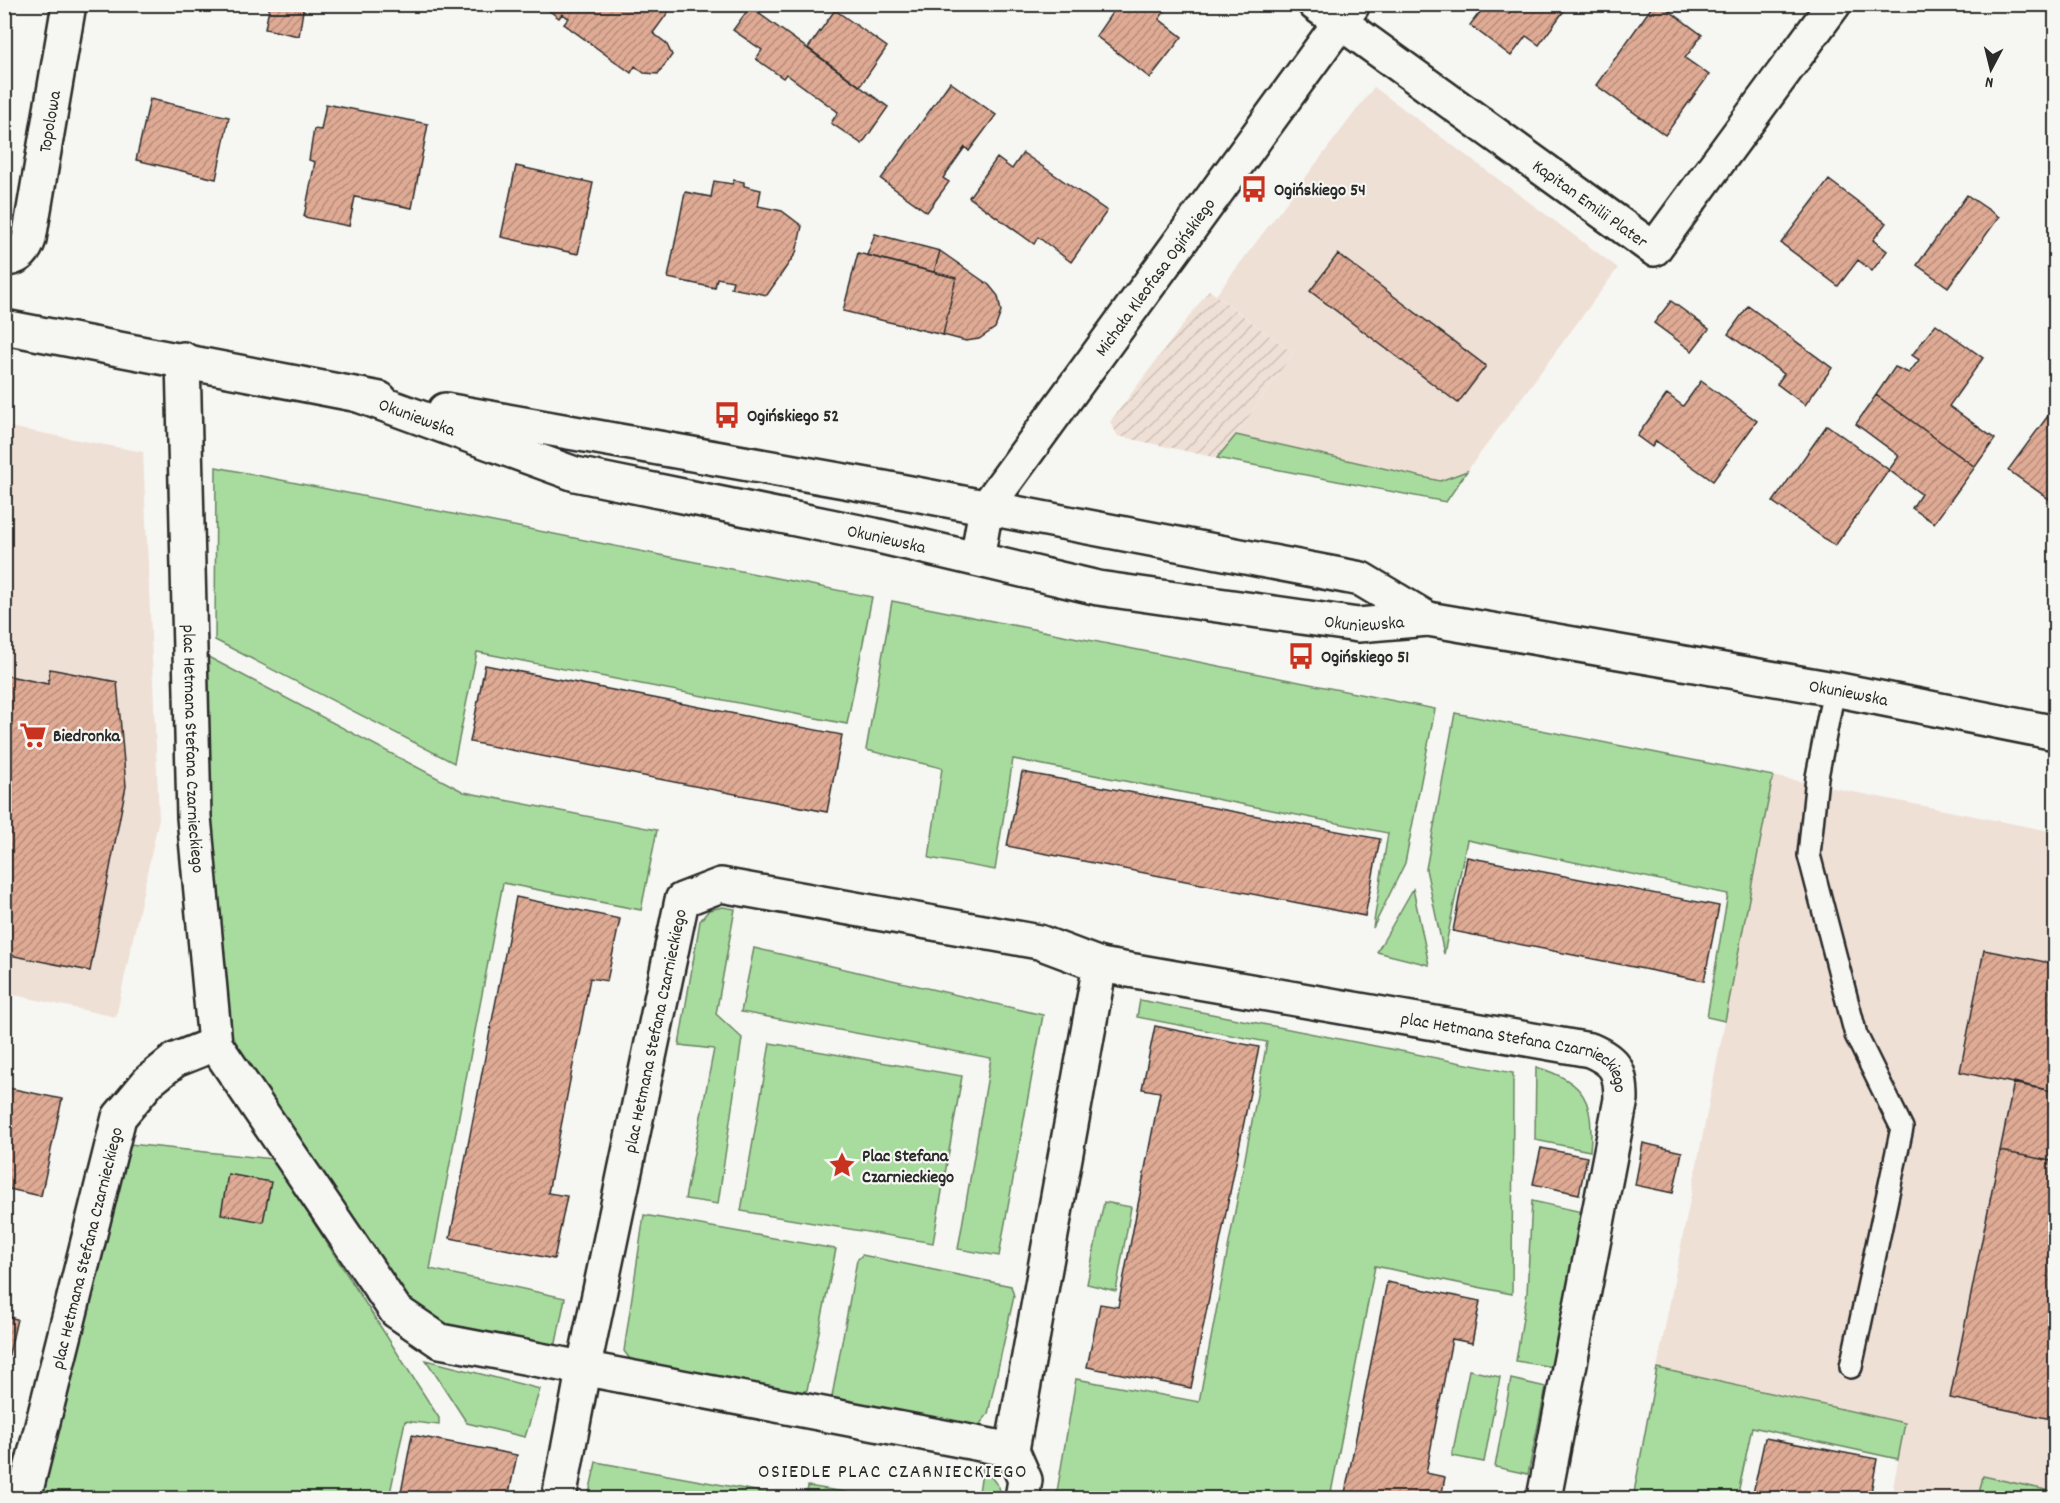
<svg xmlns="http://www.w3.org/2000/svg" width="2060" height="1503" viewBox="0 0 2060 1503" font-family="Dekko,sans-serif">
<defs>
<pattern id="industrial-furrows" width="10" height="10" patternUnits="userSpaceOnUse" patternTransform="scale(1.5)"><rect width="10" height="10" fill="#efe0d6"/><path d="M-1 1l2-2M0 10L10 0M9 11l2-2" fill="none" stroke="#cdc0b8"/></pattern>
<pattern id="building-hatch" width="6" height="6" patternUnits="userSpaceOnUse" patternTransform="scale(1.5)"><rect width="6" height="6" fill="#e0ab95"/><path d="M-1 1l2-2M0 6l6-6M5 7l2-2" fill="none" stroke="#b68b7a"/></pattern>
</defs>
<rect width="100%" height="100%" fill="#f6f6f2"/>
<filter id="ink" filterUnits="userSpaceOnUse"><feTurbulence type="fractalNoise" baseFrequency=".0167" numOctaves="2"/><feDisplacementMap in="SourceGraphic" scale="12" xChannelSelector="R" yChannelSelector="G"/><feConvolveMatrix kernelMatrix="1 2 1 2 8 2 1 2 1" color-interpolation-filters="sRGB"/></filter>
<g filter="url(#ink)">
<path fill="#efe0d6" d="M 1374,87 L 1618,268 L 1467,471 L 1440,481 L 1236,435 L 1293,353 L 1216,295 Z
M 4,426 L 143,452 L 159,818 L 116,1017 L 5,993 Z
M 1773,776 L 2055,832 L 2055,1498 L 1891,1498 L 1905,1423 L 1657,1368 Z"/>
<path fill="url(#industrial-furrows)" d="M 1209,290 L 1293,353 L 1236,435 L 1217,458 L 1118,436 L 1110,422 Z"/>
<path fill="#a8dc9e" stroke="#6a8464" stroke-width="1.5" d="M 1236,435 L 1440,481 L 1467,471 L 1446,502 L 1217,458 Z
M 216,467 L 872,597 L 847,724 L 477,652 L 454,763 L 215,640 Z
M 892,601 L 1435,709 L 1405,863 L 1373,928 L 1388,833 L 1013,759 L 995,870 L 929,858 L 942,768 L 866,750 Z
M 195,650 L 464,792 L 657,830 L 641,910 L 503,883 L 430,1269 L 565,1298 L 554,1353 L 451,1333 L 405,1299 L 224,1039 Z
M 1455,713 L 1773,776 L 1725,1021 L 1707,1017 L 1728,894 L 1467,840 L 1444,954 L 1426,869 Z
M 1413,889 L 1429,965 L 1377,952 Z
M 723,907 L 735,909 L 716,1014 L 742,1038 L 718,1204 L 685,1199 L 714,1049 L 679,1045 L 700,921 L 709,910 Z
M 754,948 L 1043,1015 L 999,1256 L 958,1249 L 991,1058 L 741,1012 Z
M 1140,1000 L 1513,1073 L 1512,1294 L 1375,1266 L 1330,1498 L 1056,1498 L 1076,1379 L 1199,1402 L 1267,1042 L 1137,1017 Z
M 770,1043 L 962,1076 L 933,1243 L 741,1211 Z
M 1536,1067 C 1585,1081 1595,1102 1590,1151 L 1535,1140 Z
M 120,1143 L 273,1159 L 439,1418 L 439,1425 L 405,1421 L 389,1498 L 30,1498 Z
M 1532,1201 L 1582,1212 L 1553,1367 L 1516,1361 L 1527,1293 Z
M 1104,1202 L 1131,1207 L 1116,1291 L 1087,1284 Z
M 644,1215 L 836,1249 L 807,1390 L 795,1395 L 633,1363 L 624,1351 Z
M 862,1255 L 1011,1286 L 1014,1296 L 988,1414 L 976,1429 L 831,1402 L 857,1260 Z
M 426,1360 L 540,1389 L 525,1437 L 467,1423 Z
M 1657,1368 L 1905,1423 L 1898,1459 L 1752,1427 L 1737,1498 L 1633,1498 Z
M 1469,1370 L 1500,1377 L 1484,1462 L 1452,1456 Z
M 1511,1379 L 1546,1387 L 1528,1474 L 1495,1467 Z
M 596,1462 L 795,1498 L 588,1498 Z
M 983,1467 L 999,1487 L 1002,1498 L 978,1498 Z
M 1983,1476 L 2055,1492 L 2055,1498 L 1978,1498 Z
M 808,1486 L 880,1498 L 806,1498 Z"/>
<path fill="url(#building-hatch)" stroke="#2b2b2b" stroke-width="1.5" d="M 270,4 L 304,4 L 299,36 L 265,29 Z
M 540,4 L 674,4 L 653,33 L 666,43 L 672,55 L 658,74 L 644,73 L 635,66 L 631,73 L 564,24 L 569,18 L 562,14 L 559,18 Z
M 747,4 L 766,4 L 759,14 Z
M 1118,4 L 1156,4 L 1165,11 L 1159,19 L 1182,37 L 1150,78 L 1096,36 Z
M 1486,4 L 1496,4 L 1509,14 L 1514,4 L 1569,4 L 1539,45 L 1526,36 L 1511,56 L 1470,25 Z
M 1654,4 L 1660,4 L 1702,35 L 1685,58 L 1709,75 L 1665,135 L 1596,85 Z
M 750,7 L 888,107 L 862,144 L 831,123 L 838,112 L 786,74 L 783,78 L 756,59 L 762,50 L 733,30 Z
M 835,10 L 887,47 L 860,86 L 808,48 Z
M 950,82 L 996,115 L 969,151 L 965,147 L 943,178 L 949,182 L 927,212 L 881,179 Z
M 150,99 L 229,117 L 216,179 L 136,160 Z
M 326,104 L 428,124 L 412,208 L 355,197 L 349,226 L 304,217 L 315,162 L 309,160 L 314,129 L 321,130 Z
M 1023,153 L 1107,211 L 1071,262 L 1038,237 L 1034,244 L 969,197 L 997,158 L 1012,169 Z
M 516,166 L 593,183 L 578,254 L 501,237 Z
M 734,180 L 744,182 L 744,186 L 761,190 L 758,206 L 782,211 L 802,226 L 796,253 L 767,295 L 731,288 L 733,281 L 717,278 L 715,288 L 668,278 L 685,192 L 711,197 L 714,181 L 732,184 Z
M 1829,180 L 1886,223 L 1873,240 L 1887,251 L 1872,271 L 1858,260 L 1838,286 L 1781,243 Z
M 2056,187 L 2056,201 L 2049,196 Z
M 1967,195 L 1999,217 L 1948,287 L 1917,265 Z
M 875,234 L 940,251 L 934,272 L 867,255 Z
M 940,251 L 989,285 L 998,296 L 1001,312 L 995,328 L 979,339 L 966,341 L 943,335 L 956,278 L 934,272 Z
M 858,253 L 956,278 L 943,335 L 843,311 Z
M 1338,254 L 1486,366 L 1458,403 L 1310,291 Z
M 1671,301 L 1709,329 L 1692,351 L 1654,323 Z
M 1748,306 L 1832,368 L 1805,405 L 1777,384 L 1784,374 L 1728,334 Z
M 1936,324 L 1983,358 L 1949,406 L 1995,439 L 1975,467 L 1876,395 L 1895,367 L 1909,373 L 1919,360 L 1912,355 Z
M 1701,381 L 1757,421 L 1713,481 L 1656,441 L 1652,447 L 1637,436 L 1667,394 L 1683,406 Z
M 1876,395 L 1975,467 L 1934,523 L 1912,508 L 1921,494 L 1889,470 L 1899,456 L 1856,424 Z
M 2056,405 L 2056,504 L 2008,470 Z
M 1827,425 L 1889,470 L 1835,546 L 1773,502 Z
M 485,665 L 842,735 L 827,812 L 470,742 Z
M 50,669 L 117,682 L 126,786 L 90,971 L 4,954 L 4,675 L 48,684 Z
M 1022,772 L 1380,839 L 1365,916 L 1007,846 Z
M 1467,857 L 1719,906 L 1704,981 L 1453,931 Z
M 516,897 L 620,919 L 607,981 L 590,978 L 548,1193 L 567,1196 L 554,1259 L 450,1238 Z
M 1984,950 L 2056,964 L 2056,1092 L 1960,1072 Z
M 1155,1026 L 1259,1047 L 1191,1388 L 1087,1367 L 1100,1304 L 1118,1307 L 1160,1092 L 1142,1089 Z
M 2014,1082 L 2056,1092 L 2056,1162 L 2000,1151 Z
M 4,1087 L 62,1099 L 41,1196 L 4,1188 Z
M 1643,1143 L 1682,1152 L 1673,1193 L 1635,1185 Z
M 1541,1148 L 1587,1157 L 1579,1194 L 1533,1184 Z
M 2000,1151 L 2056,1162 L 2056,1420 L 1950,1398 Z
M 228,1174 L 271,1182 L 263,1222 L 221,1214 Z
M 1387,1282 L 1480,1301 L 1472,1343 L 1452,1339 L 1426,1473 L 1445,1477 L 1441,1498 L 1344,1498 Z
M 4,1316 L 17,1319 L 4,1376 Z
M 412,1435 L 517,1455 L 508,1498 L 400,1498 Z
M 1765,1438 L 1877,1459 L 1870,1498 L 1752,1498 Z"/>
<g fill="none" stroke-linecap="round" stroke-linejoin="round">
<defs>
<path id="service" d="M 1834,689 L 1817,777 L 1809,855 L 1856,1035 L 1902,1128 L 1851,1367"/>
<g id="minor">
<path id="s1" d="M 1315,4 L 1654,249 L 1834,4"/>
<path id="s2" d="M 4,259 C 19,259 25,251 29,239 L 69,4"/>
<path id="s3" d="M 183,359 L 194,817 L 215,1044 L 396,1311 L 440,1341 L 1012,1450"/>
<path id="s4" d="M 977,559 L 986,508 L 1352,6"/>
<path id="s5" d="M 1100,965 L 1590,1050 C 1616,1061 1621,1071 1621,1099 L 1544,1498"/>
<path id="s6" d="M 24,1498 L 119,1117 L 149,1081 L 175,1060 L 215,1044"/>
<path id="s7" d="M 559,1498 L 583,1371 L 682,900 L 721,885 L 1039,942 L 1100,965 L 1012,1450 L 1025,1480 L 1022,1498"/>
</g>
<g id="secondary">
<path d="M 4,327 L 380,399"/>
<path id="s8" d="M 358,395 L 575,474 L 874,535 L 1098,588 L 1358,625 L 1428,619 L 1834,689 L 2056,733"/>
<path d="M 445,410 L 884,488 L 1361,579 L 1428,619"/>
</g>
</defs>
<use href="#service" stroke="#2b2b2b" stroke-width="26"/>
<use href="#minor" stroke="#2b2b2b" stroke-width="38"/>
<use href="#secondary" stroke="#2b2b2b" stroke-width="38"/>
<use href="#service" stroke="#f6f6f2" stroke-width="21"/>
<use href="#minor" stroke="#f6f6f2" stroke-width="33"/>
<use href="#secondary" stroke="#f6f6f2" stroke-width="33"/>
</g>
</g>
<defs>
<symbol id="bus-bare" viewBox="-9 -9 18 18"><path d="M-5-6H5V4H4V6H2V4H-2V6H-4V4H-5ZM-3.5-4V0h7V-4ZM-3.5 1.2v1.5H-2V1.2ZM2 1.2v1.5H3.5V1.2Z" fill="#c8321e" stroke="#f6f6f2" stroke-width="2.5" paint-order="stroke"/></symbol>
<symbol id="supermarket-bare" viewBox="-9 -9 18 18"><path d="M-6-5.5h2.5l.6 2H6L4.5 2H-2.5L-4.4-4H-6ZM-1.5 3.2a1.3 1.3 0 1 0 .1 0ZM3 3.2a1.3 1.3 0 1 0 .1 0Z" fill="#c8321e" stroke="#f6f6f2" stroke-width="2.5" paint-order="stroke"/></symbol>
<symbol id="sight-bare" viewBox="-9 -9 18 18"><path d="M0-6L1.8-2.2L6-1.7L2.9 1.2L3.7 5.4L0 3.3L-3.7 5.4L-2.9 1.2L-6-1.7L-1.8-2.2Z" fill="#c8321e" stroke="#f6f6f2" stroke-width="2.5" paint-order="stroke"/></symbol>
</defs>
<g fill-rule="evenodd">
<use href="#bus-bare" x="1235" y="170" width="38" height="38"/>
<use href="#bus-bare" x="708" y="396" width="38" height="38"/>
<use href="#bus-bare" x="1282" y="637" width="38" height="38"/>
<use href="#supermarket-bare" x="14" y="716" width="38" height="38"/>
<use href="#sight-bare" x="823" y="1146" width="38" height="38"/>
</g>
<g text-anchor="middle" stroke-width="4.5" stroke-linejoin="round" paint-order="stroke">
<g font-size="18" fill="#2b2b2b" stroke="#f6f6f2">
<text dy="6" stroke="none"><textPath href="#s2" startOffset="154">Topolowa</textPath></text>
<text dy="6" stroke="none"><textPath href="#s1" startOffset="340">Kapitan Emilii Plater</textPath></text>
<text dy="6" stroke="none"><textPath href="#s4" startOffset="338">Michała Kleofasa Ogińskiego</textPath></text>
<text dy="6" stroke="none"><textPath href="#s8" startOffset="63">Okuniewska</textPath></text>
<text dy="6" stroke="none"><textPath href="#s8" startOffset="549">Okuniewska</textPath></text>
<text dy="6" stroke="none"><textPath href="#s8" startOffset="1035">Okuniewska</textPath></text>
<text dy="6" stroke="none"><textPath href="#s8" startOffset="1526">Okuniewska</textPath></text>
<text dy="6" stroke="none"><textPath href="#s3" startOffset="390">plac Hetmana Stefana Czarnieckiego</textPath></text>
<text dy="6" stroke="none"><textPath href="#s7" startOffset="477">plac Hetmana Stefana Czarnieckiego</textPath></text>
<text dy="6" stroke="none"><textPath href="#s5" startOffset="430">plac Hetmana Stefana Czarnieckiego</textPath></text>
<text dy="6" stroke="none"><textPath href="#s6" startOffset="258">plac Hetmana Stefana Czarnieckiego</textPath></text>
</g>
<g font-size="18" font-weight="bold" fill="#2b2b2b" stroke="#f6f6f2" text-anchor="start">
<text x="1274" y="195">Ogińskiego 54</text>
<text x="747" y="421">Ogińskiego 52</text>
<text x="1321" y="662">Ogińskiego 51</text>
<text x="53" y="741">Biedronka</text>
<text x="862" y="1161">Plac Stefana<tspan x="862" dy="21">Czarnieckiego</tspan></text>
</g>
<g font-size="20" letter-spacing="1.5" fill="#2b2b2b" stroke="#f6f6f2">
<text x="893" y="1477">OSIEDLE PLAC CZARNIECKIEGO</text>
</g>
</g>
<rect width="2060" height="1503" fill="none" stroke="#f6f6f2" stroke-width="24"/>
<rect x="12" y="12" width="2036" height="1479" fill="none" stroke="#2b2b2b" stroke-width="2" filter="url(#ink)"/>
<g transform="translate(1991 69) rotate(187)" stroke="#f6f6f2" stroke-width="4.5" paint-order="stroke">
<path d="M0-4.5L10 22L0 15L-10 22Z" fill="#2b2b2b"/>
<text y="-9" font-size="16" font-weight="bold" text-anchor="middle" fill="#2b2b2b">N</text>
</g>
</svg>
